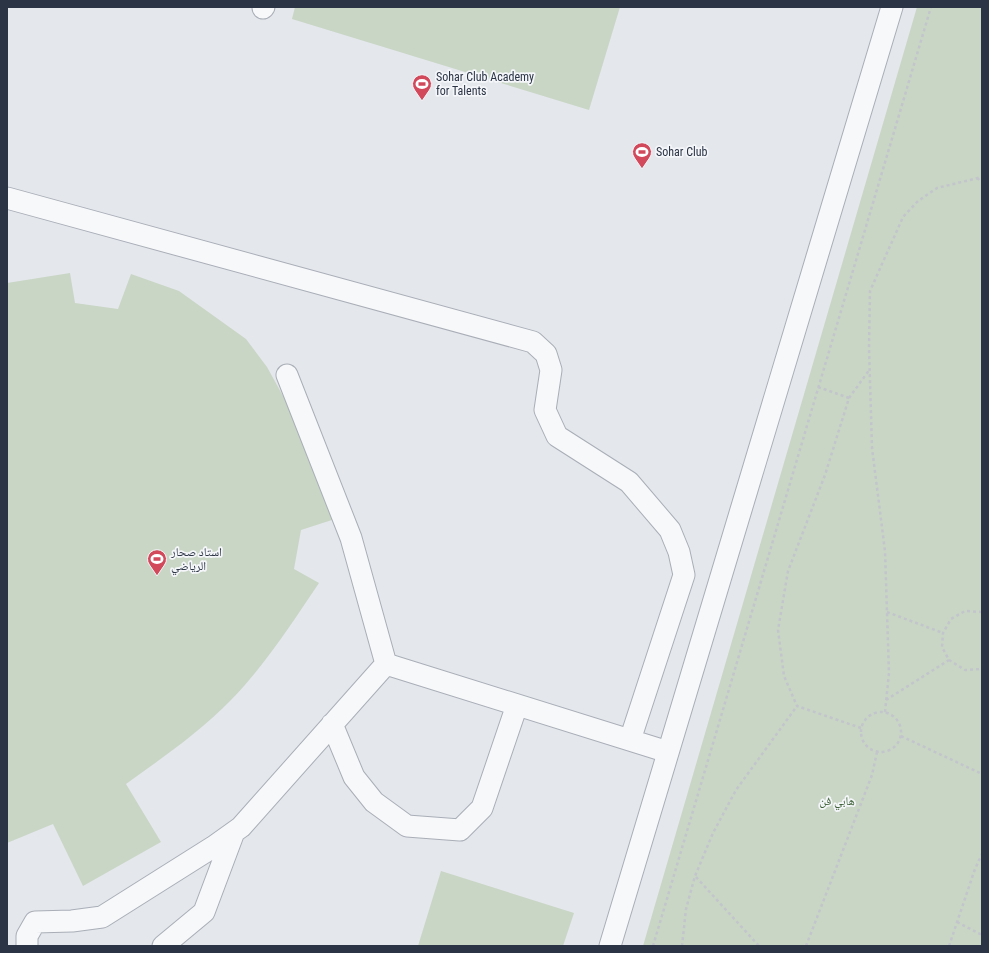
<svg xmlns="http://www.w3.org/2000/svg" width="989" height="953" viewBox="0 0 989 953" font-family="'Roboto Condensed','Noto Naskh Arabic',sans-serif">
<rect width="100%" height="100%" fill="#e4e7ec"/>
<path fill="#c9d6c5" d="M 295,7 L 620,7 L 589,110 L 292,19 Z
M 917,7 L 982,7 L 982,946 L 643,946 Z
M 70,273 L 75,303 L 118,309 L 131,274 L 179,291 L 246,339 L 267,367 L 298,423 L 335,519 L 301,530 L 294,569 L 319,583 C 292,623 265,665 231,700 C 200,732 162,758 126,784 L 161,842 L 83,886 L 53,824 L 7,843 L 7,283 Z
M 441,871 L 574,913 L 563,946 L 418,946 Z"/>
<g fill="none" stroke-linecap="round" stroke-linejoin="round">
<defs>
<path id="minor" d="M 263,8 L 264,7
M 7,198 L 533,342 L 546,354 L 551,370 L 545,410 L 557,436 L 629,482 L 670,530 L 679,552 L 684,575 L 630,740
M 287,375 L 351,538 L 386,664
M 386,664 L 668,752
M 332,724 L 354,777 L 374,802 L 407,826 L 460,830 L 482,808 L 517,705
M 27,946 L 27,936 L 35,922 L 72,921 L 102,917 L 213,847 L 241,827 L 386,664
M 163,946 L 204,912 L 234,832
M 610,946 L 892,7"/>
</defs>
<use href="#minor" stroke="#a9aeb7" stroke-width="23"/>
<path stroke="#c2c5cb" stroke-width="2.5" stroke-dasharray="3 3" stroke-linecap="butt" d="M 977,178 L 982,182
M 818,387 L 849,398
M 887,612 L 943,633
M 982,612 L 965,611 L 951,619 L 943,633 L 942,647 L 949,660 L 965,670 L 982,669
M 886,700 L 949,660
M 885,712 L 889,673 L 885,551 L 872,448 L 869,348 L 870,291 L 903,217 L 918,201 L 937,188 L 982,177
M861 732a20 20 0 1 1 40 0a20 20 0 1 1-40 0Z
M 861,728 L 797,706 L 784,676 L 778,630 L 788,571 L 825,475 L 849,398 L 870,369
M 901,736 L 982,774
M 696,877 L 759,946
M 957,922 L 982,935
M 653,946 L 931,7
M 682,946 L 686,909 L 695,876 L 713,833 L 736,790 L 797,706
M 806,946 L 872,775 L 877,752
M 949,946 L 975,869 L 982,854"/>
<use href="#minor" stroke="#f7f8fa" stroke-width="21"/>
</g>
<defs>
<symbol id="stadium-pin" viewBox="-11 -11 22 30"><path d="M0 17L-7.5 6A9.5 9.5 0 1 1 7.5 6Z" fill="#d1495b" stroke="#f4f6f9"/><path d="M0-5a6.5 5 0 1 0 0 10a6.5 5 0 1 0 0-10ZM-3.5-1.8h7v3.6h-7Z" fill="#fff"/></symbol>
</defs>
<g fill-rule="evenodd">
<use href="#stadium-pin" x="411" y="73" width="22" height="30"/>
<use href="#stadium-pin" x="631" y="141" width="22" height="30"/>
<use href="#stadium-pin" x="146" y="548" width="22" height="30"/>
</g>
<g text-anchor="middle" stroke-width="3.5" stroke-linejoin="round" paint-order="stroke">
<g font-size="12" fill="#2b3445" stroke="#f4f6f9" text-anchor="start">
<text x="436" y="81">Sohar Club Academy<tspan x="436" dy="14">for Talents</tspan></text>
<text x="656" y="156">Sohar Club</text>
<text x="171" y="556">استاد صحار<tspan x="171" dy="14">الرياضي</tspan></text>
</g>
<g font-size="12" fill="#3f6138" stroke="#f4f6f9">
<text x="837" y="805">هابي فن</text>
</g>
</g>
<rect width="989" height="953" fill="none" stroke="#2b3445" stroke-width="16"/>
</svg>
